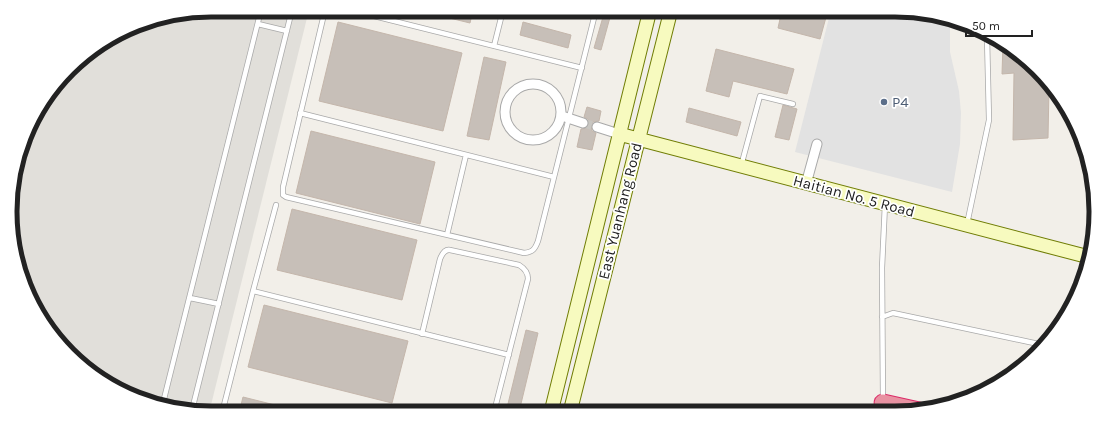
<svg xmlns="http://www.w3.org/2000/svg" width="1106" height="423" viewBox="0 0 1106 423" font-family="Karla,sans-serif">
<rect width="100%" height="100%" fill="#f2efe9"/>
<path fill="#e1dfda" d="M 212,10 L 309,10 L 209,413 L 159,406 L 89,372 L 44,323 L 14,251 L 12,185 L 37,111 L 79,60 L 147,21 Z"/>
<path fill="#e2e2e2" d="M 831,10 L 895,10 L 950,18 L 950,52 L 959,91 L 961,113 L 960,144 L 952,192 L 795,152 Z"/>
<path fill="#c7bfb8" stroke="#c4b6ab" d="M 429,10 L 473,10 L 470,23 L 429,13 Z
M 605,10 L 612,10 L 601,50 L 594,48 Z
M 782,10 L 828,10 L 820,39 L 778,28 Z
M 338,22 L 462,53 L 443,131 L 319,101 Z
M 523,22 L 571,35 L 568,48 L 520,35 Z
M 1003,44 L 1017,52 L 1049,88 L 1048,138 L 1013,140 L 1014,73 L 1002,74 Z
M 716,49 L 794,69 L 787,94 L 733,81 L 729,97 L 706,91 Z
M 484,57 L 506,62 L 489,140 L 467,136 Z
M 783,105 L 797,109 L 789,140 L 775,137 Z
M 587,107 L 601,111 L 599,121 L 593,122 L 591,126 L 592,131 L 596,133 L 592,150 L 577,147 L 581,129 L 587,128 L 589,125 L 588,119 L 584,117 Z
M 689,108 L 741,122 L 737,136 L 686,122 Z
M 311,131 L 435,162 L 420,224 L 296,193 Z
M 292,209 L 417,240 L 402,300 L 277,270 Z
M 264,305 L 408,341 L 392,403 L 248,367 Z
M 526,330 L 538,333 L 519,412 L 506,412 Z
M 243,397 L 295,410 L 295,413 L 239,413 Z"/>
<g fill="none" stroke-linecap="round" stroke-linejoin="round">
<path stroke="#c8c6c1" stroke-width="9" stroke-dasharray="9 4.5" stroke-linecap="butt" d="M 583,123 L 597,127"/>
<defs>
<path id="lane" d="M 325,10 L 283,187 L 283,195 L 286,197 L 524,253 C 533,252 535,249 538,241 L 596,10
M 350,10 L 582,68
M 258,24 L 287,31
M 494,46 L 503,10
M 300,113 L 554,177
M 741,166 L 760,96 L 793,104
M 276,205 L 253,291 L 509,355
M 967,224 L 989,120 L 987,37
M 447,235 L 466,155
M 190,298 L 219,304
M 882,317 L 893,313 L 1034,343 L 1044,344
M 422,334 L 440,259 C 442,254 445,249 450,250 L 519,265 C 524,268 528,272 528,279 L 494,412
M 883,401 L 882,268 L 885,204
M 162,407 L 261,10
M 192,410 L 292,10
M 222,413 L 253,291"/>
<path id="street" d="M505 112a28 28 0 1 1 56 0a28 28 0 1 1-56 0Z
M 562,116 L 583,123
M 597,127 L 619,134
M 806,184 L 817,144"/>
<path id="secondary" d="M 619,134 L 1089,257
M 551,412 L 650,10
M 570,412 L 671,10"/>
<path id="highway" d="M 883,403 L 919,411"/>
</defs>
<use href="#lane" stroke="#a9a9a9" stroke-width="6"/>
<use href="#street" stroke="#a9a9a9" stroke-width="11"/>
<use href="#secondary" stroke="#707d05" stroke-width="15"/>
<use href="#highway" stroke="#dc2a67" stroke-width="19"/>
<use href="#lane" stroke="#fff" stroke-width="4.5"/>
<use href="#street" stroke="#fff" stroke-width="9"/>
<use href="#secondary" stroke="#f7fabf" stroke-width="13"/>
<use href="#highway" stroke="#e892a2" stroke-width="17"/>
</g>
<circle fill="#5c6f8a" stroke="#fff" stroke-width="1.5" cx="884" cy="102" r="4"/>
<g text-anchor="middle" stroke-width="3.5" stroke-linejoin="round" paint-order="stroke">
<g font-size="15" fill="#4e5e75" stroke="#fff" text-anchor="start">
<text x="892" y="107">P4</text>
</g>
<g font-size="15" fill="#222" stroke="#fff">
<text transform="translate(854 196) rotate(15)" y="5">Haitian No. 5 Road</text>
<text transform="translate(620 211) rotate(-76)" y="5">East Yuanhang Road</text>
</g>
</g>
<path d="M0 0H1106V423H0ZM211 17H895A194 194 0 0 1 1089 211V212A194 194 0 0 1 895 406H211A194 194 0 0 1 17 212V211A194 194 0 0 1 211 17Z" fill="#fff" fill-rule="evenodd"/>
<path fill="none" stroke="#222" stroke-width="5" d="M211 17H895A194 194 0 0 1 1089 211V212A194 194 0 0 1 895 406H211A194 194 0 0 1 17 212V211A194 194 0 0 1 211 17Z"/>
<path d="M966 30v6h66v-6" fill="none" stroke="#222222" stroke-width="2"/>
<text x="972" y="30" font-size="12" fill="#222222" stroke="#ffffff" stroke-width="3" paint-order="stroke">50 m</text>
</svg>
